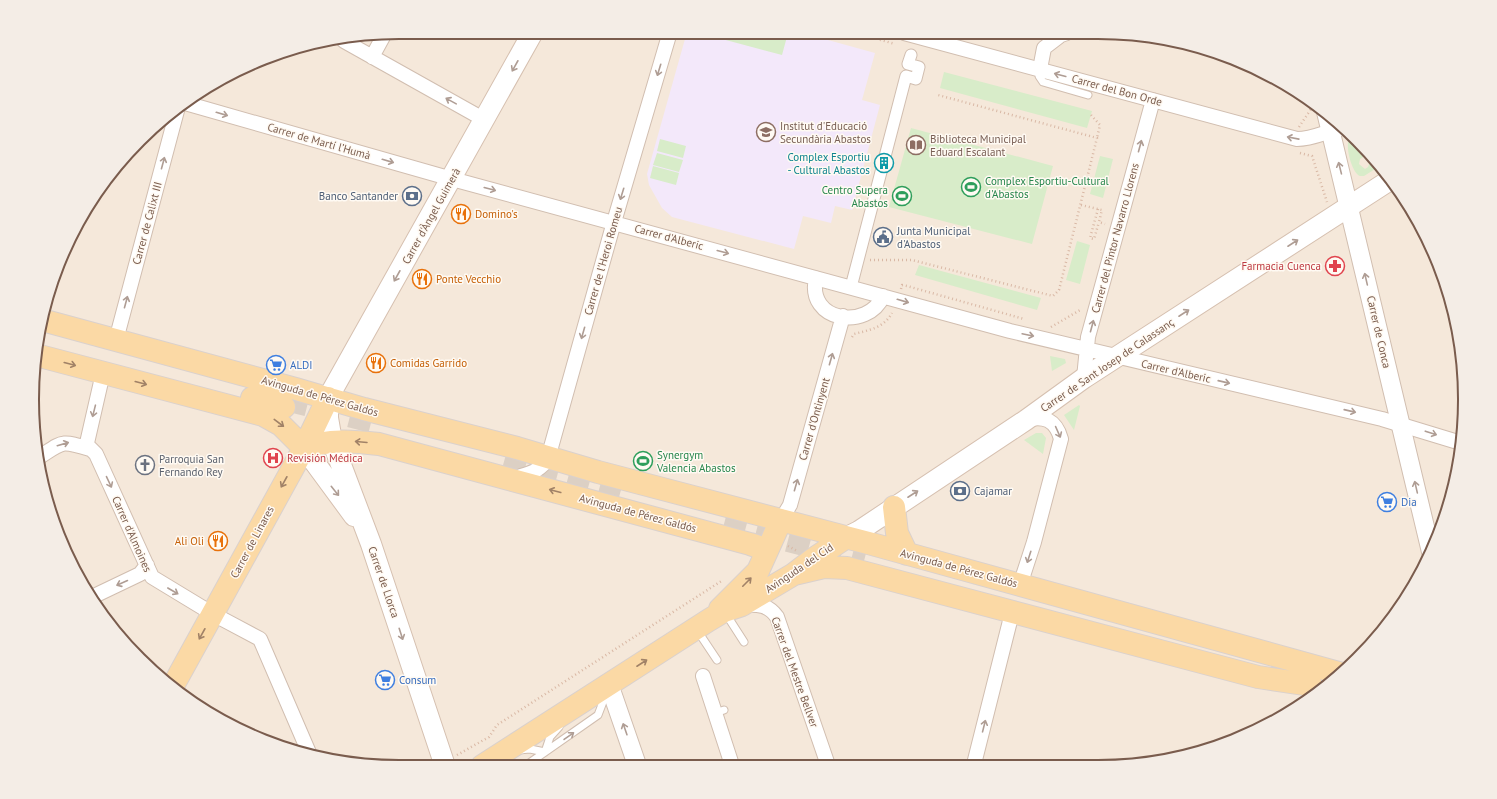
<svg xmlns="http://www.w3.org/2000/svg" width="1497" height="799" viewBox="0 0 1497 799" font-family="'PT Sans',sans-serif">
<rect width="100%" height="100%" fill="#fdf6ec"/>
<path fill="#f5e8da" d="M 399,32 L 1121,33 L 1193,45 L 1260,70 L 1321,108 L 1374,157 L 1416,216 L 1446,282 L 1462,352 L 1464,424 L 1452,495 L 1427,562 L 1374,642 L 1302,705 L 1238,739 L 1146,764 L 376,766 L 305,755 L 237,729 L 139,659 L 70,562 L 35,447 L 33,376 L 44,305 L 94,196 L 176,108 L 281,52 Z"/>
<path fill="#f3e8fa" d="M 691,32 L 799,32 L 875,53 L 862,100 L 880,105 L 852,210 L 835,206 L 831,223 L 803,216 L 794,249 L 672,217 L 662,208 L 649,185 L 647,174 L 685,39 Z"/>
<path fill="#d8ecc9" fill-rule="evenodd" d="M 724,32 L 787,32 L 788,33 L 782,55 L 722,39 Z
M 944,72 L 1092,111 L 1087,128 L 940,88 Z
M 911,128 L 1053,166 L 1032,244 L 889,207 Z
M 1353,138 L 1374,157 L 1380,166 L 1364,176 L 1360,176 C 1352,173 1345,147 1349,139 ZM 1363,157 L 1367,157 L 1370,162 L 1368,167 L 1365,169 L 1359,164 L 1360,159 Z
M 660,139 L 686,146 L 683,158 L 657,151 Z
M 657,153 L 683,160 L 679,172 L 653,165 Z
M 1100,156 L 1113,159 L 1103,198 L 1090,194 Z
M 653,166 L 679,173 L 676,185 L 650,178 Z
M 1077,241 L 1090,245 L 1080,284 L 1066,280 Z
M 919,265 L 1041,298 L 1037,310 L 915,275 Z
M 1050,356 L 1065,359 L 1066,363 L 1052,371 Z
M 1079,405 L 1080,406 L 1074,430 L 1064,415 Z
M 1036,433 L 1042,433 L 1046,438 L 1043,454 L 1024,440 Z"/>
<g fill="none" stroke-linecap="round" stroke-linejoin="round">
<path stroke="#dcd0c4" stroke-width="22" stroke-dasharray="22 11" stroke-linecap="butt" d="M 286,400 L 372,422
M 505,458 L 621,490
M 724,524 L 864,561"/>
<defs>
<path id="service" d="M 1040,69 L 1039,76 L 1043,82 L 1088,95
M 726,614 L 744,642
M 697,630 L 717,660
M 715,713 L 724,710
M 519,750 L 530,749 L 545,752 L 550,737 L 559,727
M 525,766 L 598,715 L 606,694"/>
<path id="pedestrian" d="M 851,287 L 906,76 L 916,79 L 919,67 L 908,64 L 911,55"/>
<path id="minor" d="M 904,33 L 1297,139 C 1313,139 1327,131 1343,128
M 344,41 L 485,120
M 372,57 L 384,35
M 1040,69 L 1044,48 L 1061,35 L 1067,33
M 185,103 L 452,179 L 1010,331 L 1382,419 L 1461,443
M 816,278 C 806,322 868,331 883,296
M 116,340 L 178,107
M 103,373 L 87,443 L 88,446 L 96,454 L 152,577 L 213,614 L 260,639 L 310,755
M 1084,378 L 1088,337 L 1153,100
M 38,458 C 64,441 60,440 90,449
M 521,476 C 532,473 542,469 548,458 L 614,222 L 670,32
M 781,520 L 790,505 L 843,316
M 1020,585 L 1034,542 L 1061,439 C 1056,420 1044,415 1026,420
M 94,596 L 140,574 L 147,565
M 744,605 C 758,604 769,605 777,617 L 828,765
M 703,676 L 732,765
M 974,764 L 1012,613"/>
<path id="tertiary" d="M 1326,112 L 1431,552
M 609,684 L 637,765"/>
<path id="secondary" d="M 304,448 L 354,516
M 845,538 L 859,531 L 1026,420 L 1084,378 L 1390,180
M 445,766 L 371,544 L 332,441 L 328,418 L 328,398 L 533,32"/>
<path id="primary" d="M 42,320 L 296,389 L 364,409 L 517,448 L 598,472 L 872,544 L 1339,673
M 36,355 L 263,415 L 281,425 L 304,448
M 252,398 L 284,407
M 304,448 C 329,439 353,441 379,444 L 750,544 L 759,547 L 765,554
M 894,507 L 897,533 L 907,554
M 794,574 L 824,567 L 847,568 L 1258,677 L 1311,685
M 720,609 L 758,571 L 781,520
M 174,684 L 304,448 L 328,398
M 482,766 L 709,620 L 724,611 L 742,605 L 794,574 L 812,560 L 845,538"/>
</defs>
<use href="#service" stroke="#d1beb0" stroke-width="9"/>
<use href="#pedestrian" stroke="#d1beb0" stroke-width="13"/>
<use href="#minor" stroke="#d1beb0" stroke-width="16"/>
<use href="#tertiary" stroke="#d1beb0" stroke-width="20"/>
<use href="#secondary" stroke="#d6c0b0" stroke-width="22"/>
<use href="#primary" stroke="#dad1cd" stroke-width="24"/>
<path stroke="#d9b8a5" stroke-width="2.5" stroke-dasharray="1 3" stroke-linecap="butt" d="M 853,32 L 895,44
M 1091,115 L 1100,125 L 1097,138
M 1299,127 L 1311,109
M 1300,153 L 1312,156 L 1327,202
M 1081,205 L 1102,210 L 1099,222 L 1105,224
M 1098,209 L 1090,238 L 1094,239 L 1099,222
M 870,260 L 912,260 L 1053,296 L 1059,290 L 1097,138 L 938,95
M 901,289 L 902,285 L 907,286 L 1024,319
M 1051,327 L 1082,309
M 852,337 L 854,334 C 869,330 884,328 892,313
M 788,546 L 797,551
M 457,755 L 489,737 L 497,725 L 723,580"/>
<use href="#service" stroke="#fff" stroke-width="7"/>
<use href="#pedestrian" stroke="#fff" stroke-width="11"/>
<use href="#minor" stroke="#fff" stroke-width="14"/>
<use href="#tertiary" stroke="#fff" stroke-width="18"/>
<use href="#secondary" stroke="#fff" stroke-width="20"/>
<use href="#primary" stroke="#fbd9a5" stroke-width="22"/>
</g>
<defs><path id="oneway-shaft" d="M-6 0H5M1.5-3L5.5 0L1.5 3" fill="none" stroke-width="1.6" stroke-linecap="round" stroke-linejoin="round"/></defs>
<g stroke="#af9d94">
<use href="#oneway-shaft" transform="translate(515 66) rotate(119)"/>
<use href="#oneway-shaft" transform="translate(659 70) rotate(107)"/>
<use href="#oneway-shaft" transform="translate(1060 75) rotate(-165)"/>
<use href="#oneway-shaft" transform="translate(451 101) rotate(-151)"/>
<use href="#oneway-shaft" transform="translate(222 114) rotate(16)"/>
<use href="#oneway-shaft" transform="translate(1293 138) rotate(-169)"/>
<use href="#oneway-shaft" transform="translate(1140 146) rotate(-75)"/>
<use href="#oneway-shaft" transform="translate(388 161) rotate(16)"/>
<use href="#oneway-shaft" transform="translate(163 163) rotate(-75)"/>
<use href="#oneway-shaft" transform="translate(1340 168) rotate(-104)"/>
<use href="#oneway-shaft" transform="translate(490 189) rotate(15)"/>
<use href="#oneway-shaft" transform="translate(622 194) rotate(107)"/>
<use href="#oneway-shaft" transform="translate(1293 243) rotate(-33)"/>
<use href="#oneway-shaft" transform="translate(723 252) rotate(15)"/>
<use href="#oneway-shaft" transform="translate(397 276) rotate(119)"/>
<use href="#oneway-shaft" transform="translate(1366 279) rotate(-103)"/>
<use href="#oneway-shaft" transform="translate(903 301) rotate(16)"/>
<use href="#oneway-shaft" transform="translate(126 302) rotate(-75)"/>
<use href="#oneway-shaft" transform="translate(1184 313) rotate(-33)"/>
<use href="#oneway-shaft" transform="translate(1092 326) rotate(-75)"/>
<use href="#oneway-shaft" transform="translate(583 333) rotate(106)"/>
<use href="#oneway-shaft" transform="translate(1028 335) rotate(12)"/>
<use href="#oneway-shaft" transform="translate(831 359) rotate(-74)"/>
<use href="#oneway-shaft" transform="translate(1224 382) rotate(13)"/>
<use href="#oneway-shaft" transform="translate(94 411) rotate(104)"/>
<use href="#oneway-shaft" transform="translate(1350 411) rotate(13)"/>
<use href="#oneway-shaft" transform="translate(1058 432) rotate(66)"/>
<use href="#oneway-shaft" transform="translate(1431 433) rotate(18)"/>
<use href="#oneway-shaft" transform="translate(63 444) rotate(-16)"/>
<use href="#oneway-shaft" transform="translate(109 482) rotate(65)"/>
<use href="#oneway-shaft" transform="translate(796 485) rotate(-74)"/>
<use href="#oneway-shaft" transform="translate(1416 487) rotate(-103)"/>
<use href="#oneway-shaft" transform="translate(335 491) rotate(51)"/>
<use href="#oneway-shaft" transform="translate(913 494) rotate(-33)"/>
<use href="#oneway-shaft" transform="translate(1029 557) rotate(108)"/>
<use href="#oneway-shaft" transform="translate(122 583) rotate(156)"/>
<use href="#oneway-shaft" transform="translate(173 591) rotate(30)"/>
<use href="#oneway-shaft" transform="translate(401 634) rotate(72)"/>
<use href="#oneway-shaft" transform="translate(984 726) rotate(-76)"/>
<use href="#oneway-shaft" transform="translate(625 729) rotate(-109)"/>
<use href="#oneway-shaft" transform="translate(569 736) rotate(-35)"/>
</g>
<g stroke="#a18267">
<use href="#oneway-shaft" transform="translate(70 364) rotate(15)"/>
<use href="#oneway-shaft" transform="translate(141 383) rotate(15)"/>
<use href="#oneway-shaft" transform="translate(279 423) rotate(37)"/>
<use href="#oneway-shaft" transform="translate(361 442) rotate(-175)"/>
<use href="#oneway-shaft" transform="translate(284 482) rotate(119)"/>
<use href="#oneway-shaft" transform="translate(555 491) rotate(-165)"/>
<use href="#oneway-shaft" transform="translate(747 582) rotate(-45)"/>
<use href="#oneway-shaft" transform="translate(202 634) rotate(119)"/>
<use href="#oneway-shaft" transform="translate(642 663) rotate(-33)"/>
</g>
<defs>
<symbol id="school-ring" viewBox="-11 -11 22 22"><circle r="9.5" fill="#fffaf3" stroke="#8d6e63" stroke-width="1.5"/><path d="M0-5L7-2L0 1L-7-2ZM-4 1L0 2.5L4 1V4Q0 6-4 4Z" fill="#8d6e63"/></symbol>
<symbol id="library-ring" viewBox="-11 -11 22 22"><circle r="9.5" fill="#fffaf3" stroke="#8d6e63" stroke-width="1.5"/><path d="M-6-4Q-3-5.5-.7-3.5V5Q-3 3-6 4ZM6-4Q3-5.5 .7-3.5V5Q3 3 6 4Z" fill="#8d6e63"/></symbol>
<symbol id="building-ring" viewBox="-11 -11 22 22"><circle r="9.5" fill="#fffaf3" stroke="#0f9aa8" stroke-width="1.5"/><path d="M-4-6H4V6H1V3H-1V6H-4ZM-2.5-4.3h1.7v1.8h-1.7ZM.8-4.3h1.7v1.8H.8ZM-2.5-1h1.7V.8h-1.7ZM.8-1h1.7V.8H.8Z" fill="#0f9aa8"/></symbol>
<symbol id="stadium-ring" viewBox="-11 -11 22 22"><circle r="9.5" fill="#fffaf3" stroke="#2e9e5b" stroke-width="1.5"/><path d="M0-5a6.5 5 0 1 0 0 10a6.5 5 0 1 0 0-10ZM-3.5-1.8h7v3.6h-7Z" fill="#2e9e5b"/></symbol>
<symbol id="bank-ring" viewBox="-11 -11 22 22"><circle r="9.5" fill="#fffaf3" stroke="#5c6f8a" stroke-width="1.5"/><path d="M-6-4H6V4H-6ZM0-2.3a2.3 2.3 0 1 0 0 4.6a2.3 2.3 0 1 0 0-4.6Z" fill="#5c6f8a"/></symbol>
<symbol id="restaurant-ring" viewBox="-11 -11 22 22"><circle r="9.5" fill="#fffaf3" stroke="#e8710a" stroke-width="1.5"/><path d="M-5-6h1v4h1v-4h1v4h1v-4h1v5L-1.5 .5V6h-2V.5L-5-1ZM5-6V6H3V1.5H1.5Q1.5-4 5-6Z" fill="#e8710a"/></symbol>
<symbol id="civic-ring" viewBox="-11 -11 22 22"><circle r="9.5" fill="#fffaf3" stroke="#5c6f8a" stroke-width="1.5"/><path d="M-.6-6.5H3V-4.5H.6V-3L4-1V1h2V6H-6V1h2V-1L-.6-3ZM-1.2 2.5V6h2.4V2.5Z" fill="#5c6f8a"/></symbol>
<symbol id="pharmacy-ring" viewBox="-11 -11 22 22"><circle r="9.5" fill="#fffaf3" stroke="#e0444e" stroke-width="1.5"/><path d="M-2-6h4v4h4v4h-4v4h-4v-4h-4v-4h4Z" fill="#e0444e"/></symbol>
<symbol id="supermarket-ring" viewBox="-11 -11 22 22"><circle r="9.5" fill="#fffaf3" stroke="#3f7fe0" stroke-width="1.5"/><path d="M-6-5.5h2.5l.6 2H6L4.5 2H-2.5L-4.4-4H-6ZM-1.5 3.2a1.3 1.3 0 1 0 .1 0ZM3 3.2a1.3 1.3 0 1 0 .1 0Z" fill="#3f7fe0"/></symbol>
<symbol id="hospital-ring" viewBox="-11 -11 22 22"><circle r="9.5" fill="#fffaf3" stroke="#e0444e" stroke-width="1.5"/><path d="M-5-5h3v3.5h4V-5h3V5h-3V1.5h-4V5h-3Z" fill="#e0444e"/></symbol>
<symbol id="church-ring" viewBox="-11 -11 22 22"><circle r="9.5" fill="#fffaf3" stroke="#6b7280" stroke-width="1.5"/><path d="M-1.2-6h2.4v3.5h3.3v2.4h-3.3V6h-2.4V-.1h-3.3v-2.4h3.3Z" fill="#6b7280"/></symbol>
</defs>
<g fill-rule="evenodd">
<use href="#school-ring" x="755" y="121" width="22" height="22"/>
<use href="#library-ring" x="905" y="134" width="22" height="22"/>
<use href="#building-ring" x="873" y="152" width="22" height="22"/>
<use href="#stadium-ring" x="960" y="176" width="22" height="22"/>
<use href="#bank-ring" x="401" y="185" width="22" height="22"/>
<use href="#stadium-ring" x="891" y="185" width="22" height="22"/>
<use href="#restaurant-ring" x="450" y="203" width="22" height="22"/>
<use href="#civic-ring" x="872" y="226" width="22" height="22"/>
<use href="#pharmacy-ring" x="1324" y="255" width="22" height="22"/>
<use href="#restaurant-ring" x="411" y="268" width="22" height="22"/>
<use href="#restaurant-ring" x="365" y="352" width="22" height="22"/>
<use href="#supermarket-ring" x="265" y="354" width="22" height="22"/>
<use href="#hospital-ring" x="262" y="447" width="22" height="22"/>
<use href="#stadium-ring" x="632" y="450" width="22" height="22"/>
<use href="#church-ring" x="134" y="454" width="22" height="22"/>
<use href="#bank-ring" x="949" y="480" width="22" height="22"/>
<use href="#supermarket-ring" x="1376" y="491" width="22" height="22"/>
<use href="#restaurant-ring" x="207" y="530" width="22" height="22"/>
<use href="#supermarket-ring" x="374" y="669" width="22" height="22"/>
</g>
<g text-anchor="middle" stroke-width="3" stroke-linejoin="round" paint-order="stroke">
<g font-size="11" fill="#7a5c4d" stroke="#fffaf3">
<text transform="translate(1117 90) rotate(15)" y="4">Carrer del Bon Orde</text>
<text transform="translate(319 141) rotate(16)" y="4">Carrer de Martí l’Humà</text>
<text transform="translate(431 216) rotate(-61)" y="4">Carrer d'Àngel Guimerà</text>
<text transform="translate(147 223) rotate(-75)" y="4">Carrer de Calixt III</text>
<text transform="translate(669 237) rotate(15)" y="4">Carrer d'Alberic</text>
<text transform="translate(1115 238) rotate(-75)" y="4">Carrer del Pintor Navarro Llorens</text>
<text transform="translate(603 261) rotate(-74)" y="4">Carrer de l'Heroi Romeu</text>
<text transform="translate(1379 332) rotate(77)" y="4">Carrer de Conca</text>
<text transform="translate(1107 365) rotate(-34)" y="4">Carrer de Sant Josep de Calassanç</text>
<text transform="translate(1176 371) rotate(13)" y="4">Carrer d'Alberic</text>
<text transform="translate(320 396) rotate(16)" y="4">Avinguda de Pérez Galdós</text>
<text transform="translate(814 419) rotate(-74)" y="4">Carrer d'Ontinyent</text>
<text transform="translate(638 513) rotate(15)" y="4">Avinguda de Pérez Galdós</text>
<text transform="translate(132 534) rotate(66)" y="4">Carrer d'Almoines</text>
<text transform="translate(252 542) rotate(-62)" y="4">Carrer de Linares</text>
<text transform="translate(799 568) rotate(-34)" y="4">Avinguda del Cid</text>
<text transform="translate(959 568) rotate(15)" y="4">Avinguda de Pérez Galdós</text>
<text transform="translate(384 582) rotate(71)" y="4">Carrer de Llorca</text>
<text transform="translate(795 672) rotate(70)" y="4">Carrer del Mestre Bellver</text>
</g>
<g font-size="11" fill="#785e54" stroke="#fffaf3" text-anchor="start">
<text x="780" y="130">Institut d'Educació<tspan x="780" dy="13">Secundària Abastos</tspan></text>
<text x="930" y="143">Biblioteca Municipal<tspan x="930" dy="13">Eduard Escalant</tspan></text>
</g>
<g font-size="11" fill="#0d838f" stroke="#fffaf3" text-anchor="end">
<text x="870" y="161">Complex Esportiu<tspan x="870" dy="13">- Cultural Abastos</tspan></text>
</g>
<g font-size="11" fill="#27864d" stroke="#fffaf3" text-anchor="start">
<text x="985" y="185">Complex Esportiu-Cultural<tspan x="985" dy="13">d'Abastos</tspan></text>
<text x="888" y="194" text-anchor="end">Centro Supera<tspan x="888" dy="13">Abastos</tspan></text>
<text x="657" y="459">Synergym<tspan x="657" dy="13">Valencia Abastos</tspan></text>
</g>
<g font-size="11" fill="#4e5e75" stroke="#fffaf3" text-anchor="start">
<text x="398" y="200" text-anchor="end">Banco Santander</text>
<text x="897" y="235">Junta Municipal<tspan x="897" dy="13">d'Abastos</tspan></text>
<text x="974" y="495">Cajamar</text>
</g>
<g font-size="11" fill="#c56008" stroke="#fffaf3" text-anchor="start">
<text x="475" y="218">Domino's</text>
<text x="436" y="283">Ponte Vecchio</text>
<text x="390" y="367">Comidas Garrido</text>
<text x="204" y="545" text-anchor="end">Ali Oli</text>
</g>
<g font-size="11" fill="#be3a42" stroke="#fffaf3" text-anchor="end">
<text x="1321" y="270">Farmacia Cuenca</text>
<text x="287" y="462" text-anchor="start">Revisión Médica</text>
</g>
<g font-size="11" fill="#366cbe" stroke="#fffaf3" text-anchor="start">
<text x="290" y="369">ALDI</text>
<text x="1401" y="506">Dia</text>
<text x="399" y="684">Consum</text>
</g>
<g font-size="11" fill="#5b616d" stroke="#fffaf3" text-anchor="start">
<text x="159" y="463">Parroquia San<tspan x="159" dy="13">Fernando Rey</tspan></text>
</g>
</g>
<path d="M0 0H1497V799H0ZM399 39H1098A360 360 0 0 1 1458 399V400A360 360 0 0 1 1098 760H399A360 360 0 0 1 39 400V399A360 360 0 0 1 399 39Z" fill="#f4ede6" fill-rule="evenodd"/>
<path fill="none" stroke="#7a5c4d" stroke-width="2" d="M399 39H1098A360 360 0 0 1 1458 399V400A360 360 0 0 1 1098 760H399A360 360 0 0 1 39 400V399A360 360 0 0 1 399 39Z"/>
</svg>
